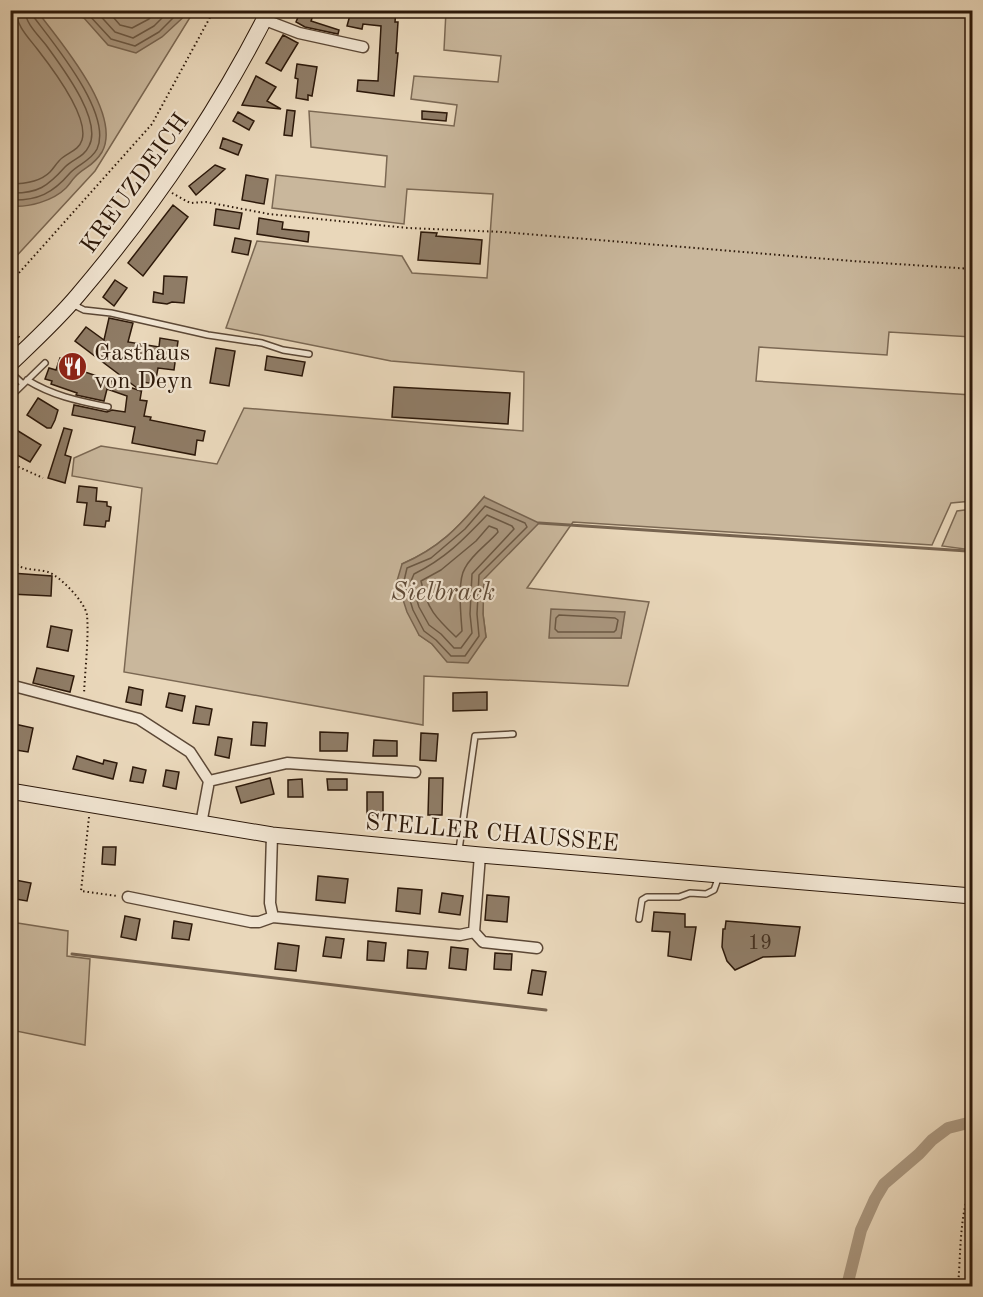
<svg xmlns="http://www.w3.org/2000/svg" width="983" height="1297" viewBox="0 0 983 1297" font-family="'Old Standard TT',serif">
<rect width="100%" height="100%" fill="#e9d7ba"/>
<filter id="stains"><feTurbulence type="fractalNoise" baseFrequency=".00333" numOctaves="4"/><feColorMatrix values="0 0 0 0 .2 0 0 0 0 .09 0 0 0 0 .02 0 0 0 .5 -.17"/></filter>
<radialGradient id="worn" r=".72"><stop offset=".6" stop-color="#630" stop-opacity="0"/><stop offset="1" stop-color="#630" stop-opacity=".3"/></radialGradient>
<path fill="#c9b79c" stroke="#7b6853" stroke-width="1.5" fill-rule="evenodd" d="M 11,11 L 194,11 L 95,171 L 11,262 Z
M 446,11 L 972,11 L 972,337 L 889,332 L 887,355 L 759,347 L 756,381 L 972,395 L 972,501 L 951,503 L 932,545 L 573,522 L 527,588 L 649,602 L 628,686 L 424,676 L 423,725 L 124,672 L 142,488 L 72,476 L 74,458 L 101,446 L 217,464 L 244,408 L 523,431 L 524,372 L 391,361 L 226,328 L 257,241 L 402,256 L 412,273 L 487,278 L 493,194 L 407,189 L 404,224 L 272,208 L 276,175 L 385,187 L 387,156 L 311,147 L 309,111 L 454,126 L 457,105 L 411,99 L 414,76 L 498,82 L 501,56 L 444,50 ZM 484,497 L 483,614 L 486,637 L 447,661 L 432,644 L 419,635 L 402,564 C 439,548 458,528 484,497 ZM 624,612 L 621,638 L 549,637 Z
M 972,509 L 972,550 L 942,546 L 957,511 Z
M 11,922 L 68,931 L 67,956 L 90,959 L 85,1045 L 11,1030 Z"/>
<path fill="#a9967e" stroke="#776450" stroke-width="1.5" d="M 11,10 L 37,11 C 59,40 123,114 102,152 C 93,167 84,167 75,177 C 72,180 69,185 66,188 C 53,201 28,208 10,206 Z
M 68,11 L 190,11 L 162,37 L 136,53 L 108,45 L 84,18 Z
M 484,497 L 539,523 L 484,579 L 483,614 L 486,637 L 468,663 L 447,662 L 432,644 L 419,635 L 407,612 L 397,581 L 402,564 C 439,548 458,528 484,497 Z
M 551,609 L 625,612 L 621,638 L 549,638 Z"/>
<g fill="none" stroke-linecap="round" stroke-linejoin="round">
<path stroke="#6b5844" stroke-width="1.5" d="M 82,10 L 88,14 L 111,39 L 135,46 L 159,32 L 181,10
M 95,10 L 115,32 L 133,38 L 154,26 L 170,10
M 107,10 L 120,25 L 132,28 L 149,19 L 157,10
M 10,184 C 24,184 40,182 50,172 C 54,168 57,162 62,158 C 69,152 79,150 82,140 C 89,117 52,68 38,50 C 29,38 16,26 16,10
M 10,193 C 38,194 48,186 65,167 C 73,159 84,157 89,146 C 103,120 61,66 46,45 C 38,35 25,23 25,10
M 10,200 C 38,201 53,193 70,173 C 78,164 91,161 97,149 C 113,114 54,44 33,16 L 32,10
M 485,506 L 525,523 L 527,527 L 479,575 L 477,614 L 479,636 L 465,656 L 451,656 L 436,640 L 424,631 L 413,610 L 404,581 L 407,568 L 431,558 L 465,529 Z
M 487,515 L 512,526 L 514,529 L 472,574 L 470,614 L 472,633 L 461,648 L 454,648 L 441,634 L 429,625 L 419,607 L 411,581 L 414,574 C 446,558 463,540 487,515 Z
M 489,526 L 497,529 L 498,532 C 488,544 472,554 465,568 C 457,581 461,615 462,631 L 456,637 C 436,618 427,609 421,581 L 441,570 L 476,541 Z
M 559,615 L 615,618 L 618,620 L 616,630 L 614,632 L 558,632 L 555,629 L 556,618 Z"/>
<path stroke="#776450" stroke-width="3" d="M 539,523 L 967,551
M 72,954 L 546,1010"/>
<path stroke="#a9967e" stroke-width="12" d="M 847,1286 L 861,1230 L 875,1199 L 884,1184 L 919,1154 L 932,1140 L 948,1128 L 972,1122"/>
</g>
<path fill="#8f7c66" stroke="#2d190a" stroke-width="1.5" d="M 301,10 L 315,10 L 311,21 L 339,30 L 338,34 L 305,27 L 296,22 Z
M 378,10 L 396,10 L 395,22 L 398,22 L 396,53 L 398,53 L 394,96 L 357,91 L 358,80 L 378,81 L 381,26 L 363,24 L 362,29 L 347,26 L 350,15 L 356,17 L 356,13 L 368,16 L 369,14 L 377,15 Z
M 283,35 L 298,43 L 281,71 L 266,63 Z
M 297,64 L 317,67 L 312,96 L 308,95 L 308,100 L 296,98 L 298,79 L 295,78 Z
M 256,76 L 276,87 L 267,101 L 281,109 L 242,105 Z
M 287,110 L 295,111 L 292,136 L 284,135 Z
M 422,111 L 447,113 L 446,121 L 422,119 Z
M 238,112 L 254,121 L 249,130 L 233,121 Z
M 223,138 L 242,145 L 238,155 L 220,148 Z
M 215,165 L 225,169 L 196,195 L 189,186 Z
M 246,175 L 268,179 L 264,204 L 242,200 Z
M 173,205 L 188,217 L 143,276 L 128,263 Z
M 216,209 L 242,213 L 239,229 L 214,225 Z
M 259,218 L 283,222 L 282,229 L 309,232 L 308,242 L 257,234 Z
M 421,232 L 437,233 L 436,236 L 482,240 L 480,264 L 418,260 Z
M 235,238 L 251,241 L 248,255 L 232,252 Z
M 164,276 L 187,277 L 184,303 L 172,302 L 167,304 L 153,302 L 154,292 L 163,294 Z
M 115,280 L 127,288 L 114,306 L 103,297 Z
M 109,318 L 133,323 L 128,342 L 159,347 L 160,338 L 178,341 L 174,370 L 158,368 L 155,384 L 143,382 L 140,400 L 147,401 L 144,416 L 151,417 L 150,420 L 205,431 L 203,441 L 197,440 L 195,455 L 132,443 L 135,427 L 72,415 L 74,405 L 107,412 L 112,410 L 125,412 L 127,396 L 107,389 L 104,401 L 76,395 L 77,393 L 51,384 L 52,381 L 45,379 L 49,368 L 56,370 L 60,358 L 86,367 L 85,372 L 141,391 L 75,341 L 86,327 L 104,340 Z
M 216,348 L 235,351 L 229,386 L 210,383 Z
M 267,356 L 305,362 L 302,376 L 265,370 Z
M 394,387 L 510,393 L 508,424 L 392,417 Z
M 38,398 L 58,410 L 55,420 L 51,428 L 47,428 L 27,415 Z
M 10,426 L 41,445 L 30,462 L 10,451 Z
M 64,428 L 72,430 L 65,455 L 71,457 L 65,483 L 48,478 Z
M 79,486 L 97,488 L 96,501 L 107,502 L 107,506 L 111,507 L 109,521 L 106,521 L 105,527 L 84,525 L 87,503 L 77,502 Z
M 11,573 L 52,576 L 51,596 L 10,594 Z
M 51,626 L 72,630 L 68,651 L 47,647 Z
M 37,668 L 74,676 L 70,692 L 33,683 Z
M 129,687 L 143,690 L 141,705 L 126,702 Z
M 487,692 L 487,710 L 453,711 L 453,693 Z
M 169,693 L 185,696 L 182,711 L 166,707 Z
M 196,706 L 212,709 L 209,725 L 193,723 Z
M 253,722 L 267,723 L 265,746 L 251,745 Z
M 10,723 L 33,728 L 28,752 L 10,749 Z
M 320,732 L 348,733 L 347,751 L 320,751 Z
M 421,733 L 438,734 L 436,761 L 420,760 Z
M 218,737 L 232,739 L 229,758 L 215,755 Z
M 374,740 L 397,741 L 397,756 L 373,756 Z
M 77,756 L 103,764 L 104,760 L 117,763 L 113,779 L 73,769 Z
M 133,767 L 146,770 L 143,783 L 130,781 Z
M 166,770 L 179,772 L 176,789 L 163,786 Z
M 270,778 L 274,794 L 241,803 L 236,787 Z
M 429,778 L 443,778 L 442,815 L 428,815 Z
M 302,779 L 303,797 L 288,797 L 288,780 Z
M 327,779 L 347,779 L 347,790 L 328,790 Z
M 367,792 L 383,792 L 383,815 L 367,815 Z
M 103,847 L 116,847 L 115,865 L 102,864 Z
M 318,876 L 348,879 L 345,903 L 316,900 Z
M 10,879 L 31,883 L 27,901 L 10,898 Z
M 398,888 L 422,890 L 420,914 L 396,911 Z
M 442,893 L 463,896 L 460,915 L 439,912 Z
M 487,895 L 509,897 L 507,922 L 485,920 Z
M 654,912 L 685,914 L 685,927 L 696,927 L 691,960 L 668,956 L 670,932 L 652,931 Z
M 125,916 L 140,919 L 136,940 L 121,937 Z
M 174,921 L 192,924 L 189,940 L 172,938 Z
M 726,921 L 800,927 L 795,956 L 763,957 L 735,970 L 727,961 L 722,947 L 723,929 L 725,929 Z
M 326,937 L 344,939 L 341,958 L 323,956 Z
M 368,941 L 386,943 L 384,961 L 367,960 Z
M 278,943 L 299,946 L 296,971 L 275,969 Z
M 451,947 L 468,949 L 466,970 L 449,968 Z
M 408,950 L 428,952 L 426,969 L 407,968 Z
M 495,953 L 512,954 L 511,970 L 494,969 Z
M 532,970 L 546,972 L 542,995 L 528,993 Z"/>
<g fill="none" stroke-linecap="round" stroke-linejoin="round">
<defs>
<path id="lane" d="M 72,304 L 84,310 L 111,313 L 208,335 L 262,343 L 283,350 L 309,354
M 10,372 L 23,384
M 27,380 C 53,396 79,401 108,407
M 10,397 L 45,363
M 459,850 L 475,736 L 513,734
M 639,919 L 642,900 L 647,897 L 679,897 L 690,893 L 706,894 L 714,890 L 719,876"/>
<path id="street" d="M 265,20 L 299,33 L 363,47
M 10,685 L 139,719 L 190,752 L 209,781 L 201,824
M 209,781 L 287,763 L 415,772
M 272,835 L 270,903 L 273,917 L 460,935 L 474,932
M 480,855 L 474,932 L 483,942 L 537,948
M 128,897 L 251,922 L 259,922 L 273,917"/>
<path id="secondary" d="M 10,364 C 33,342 57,320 78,295 C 152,208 217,113 269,10
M 10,791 L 272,835 L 480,855 L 972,896"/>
</defs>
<use href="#lane" stroke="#5c4836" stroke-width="8"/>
<use href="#street" stroke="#5c4836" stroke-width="13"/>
<use href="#secondary" stroke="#2d190a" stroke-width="17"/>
<path stroke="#2d190a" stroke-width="2" stroke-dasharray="1.5 3" stroke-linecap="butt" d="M 172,193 L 190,203 L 206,202 L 269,214 L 408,228 L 502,232 L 852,261 L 972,269
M 10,283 L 152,124 L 214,10
M 12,330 L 20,338
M 10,463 L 43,478
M 10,559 C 21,572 34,568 48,572 C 60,576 85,602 87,615 C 89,637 85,670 84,694
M 89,817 L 81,891 L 117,896
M 958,1286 C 961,1253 959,1215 972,1183"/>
<use href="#lane" stroke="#f1e5d2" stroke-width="5"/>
<use href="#street" stroke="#f1e5d2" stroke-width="10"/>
<use href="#secondary" stroke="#f1e5d2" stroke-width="15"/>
</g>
<defs>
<symbol id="restaurant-disc" viewBox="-11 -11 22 22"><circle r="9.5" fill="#8f2418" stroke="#f1e5d2"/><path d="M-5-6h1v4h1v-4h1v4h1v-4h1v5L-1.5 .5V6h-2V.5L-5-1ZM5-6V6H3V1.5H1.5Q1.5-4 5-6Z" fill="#fff"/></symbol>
</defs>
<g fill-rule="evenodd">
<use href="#restaurant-disc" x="56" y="350" width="33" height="33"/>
</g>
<g text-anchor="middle" stroke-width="4.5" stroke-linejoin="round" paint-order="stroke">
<g font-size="21" fill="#463221">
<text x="760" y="949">19</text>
</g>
<g font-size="24" fill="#2d190a" stroke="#f1e5d2">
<text transform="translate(134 183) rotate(-54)" y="8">KREUZDEICH</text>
<text transform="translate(492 832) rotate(5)" y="8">STELLER CHAUSSEE</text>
</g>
<g font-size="24" fill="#2d190a" stroke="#f1e5d2" text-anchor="start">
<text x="94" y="360">Gasthaus<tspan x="94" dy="28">von Deyn</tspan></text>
</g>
<g font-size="26" font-style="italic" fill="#5f4b38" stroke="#f1e5d2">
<text x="443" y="600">Sielbrack</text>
</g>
</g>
<rect width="983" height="1297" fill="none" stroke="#e9d7ba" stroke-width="36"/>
<rect x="12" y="12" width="959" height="1273" fill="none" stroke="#2d190a" stroke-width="3"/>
<rect x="18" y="18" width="947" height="1261" fill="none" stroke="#2d190a" stroke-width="1.5"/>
<rect width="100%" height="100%" filter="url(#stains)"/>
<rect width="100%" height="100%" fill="url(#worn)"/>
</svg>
